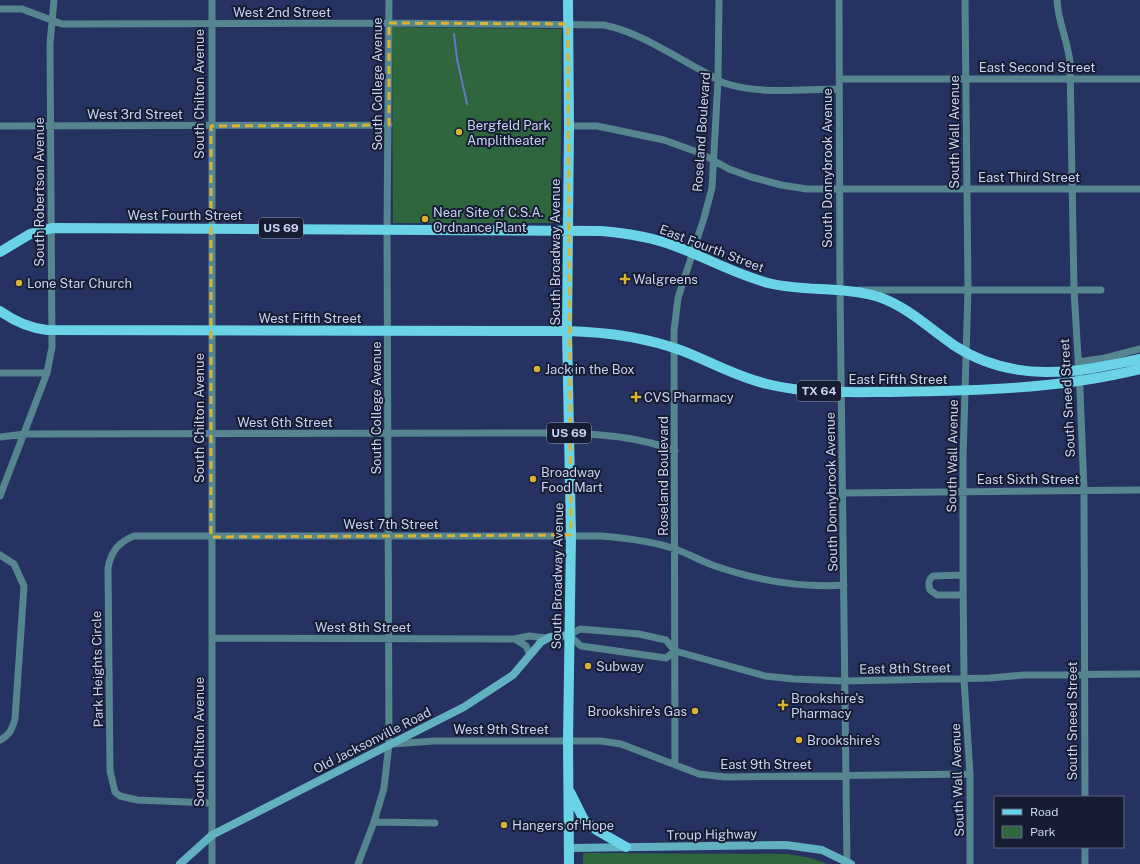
<svg xmlns="http://www.w3.org/2000/svg" width="1140" height="864" viewBox="0 0 1140 864" font-family="'Public Sans',sans-serif">
<rect width="100%" height="100%" fill="#263261"/>
<path fill="#2e663e" d="M 392,27 L 562,29 L 560,223 L 393,223 Z
M 583,853 L 788,854 L 811,858 L 827,864 L 583,864 Z"/>
<g fill="none" stroke-linecap="round" stroke-linejoin="round">
<path stroke="#6478c4" stroke-width="2" d="M 454,34 L 457,59 L 467,104"/>
<path stroke="#55858e" stroke-width="7" d="M 212,0 L 212,864
M 839,0 L 840,290 L 847,864
M 965,0 L 968,289 L 963,459 L 963,575 L 964,679 L 970,774 L 970,864
M 1057,0 C 1058,22 1068,41 1070,63 L 1074,290 L 1080,390 L 1084,491 L 1085,797
M 0,9 L 22,9 L 62,24 L 389,23 L 604,25 C 642,33 673,56 708,74 C 713,77 718,81 724,83 C 760,95 802,89 839,89
M 839,79 L 1140,79
M 0,126 L 389,125
M 569,126 L 597,126 L 664,140 L 700,153 L 729,169 L 751,177 L 781,185 L 807,189 L 1140,189
M 859,290 L 1101,290
M 1078,362 L 1105,358 L 1140,349
M 0,373 L 47,373
M 0,437 L 25,434 L 569,433 C 606,435 641,437 675,451
M 843,493 L 1140,490
M 0,496 L 47,373 L 52,347 L 50,44 L 54,0
M 0,555 L 14,564 L 24,586 L 15,719 C 12,729 10,735 0,740
M 963,575 L 933,576 C 928,580 928,584 930,590 L 937,595 L 963,595
M 212,638 L 514,639 L 529,636 L 547,638
M 515,639 L 526,646 L 530,655
M 675,651 L 666,658 L 581,646 L 569,635 L 580,629 L 639,634 L 666,640 L 675,651 L 704,659 L 765,676 L 794,679 L 844,681 L 990,678 L 1024,675 L 1140,674
M 393,744 L 433,741 L 601,741 L 621,744 L 699,774 L 725,777 L 970,774
M 675,765 L 674,331 L 678,298 L 704,218 L 712,188 L 718,80 L 719,0
M 211,803 L 137,800 L 120,796 L 115,792 L 110,771 L 108,568 C 111,551 119,542 134,536 L 601,536 C 626,538 652,541 675,549 C 689,554 701,561 715,566 C 756,580 801,588 844,585
M 374,822 L 435,823
M 1085,847 L 1085,864
M 358,864 L 374,822 L 384,788 L 389,744 L 387,228 L 389,0"/>
<path stroke="#62b1c0" stroke-width="8" d="M 569,848 L 786,845 L 822,850 L 851,864
M 180,864 L 212,835 L 464,707 L 513,675 L 541,642 L 550,637 L 569,635"/>
<path stroke="#6ad3e6" stroke-width="10" d="M 568,0 L 569,126 L 567,331 L 571,535 L 568,741 L 569,864
M 0,252 L 30,234 L 52,228 L 601,231 C 626,233 651,237 675,246 C 707,258 735,274 768,283 C 804,292 843,286 879,297 C 908,307 930,329 955,346 C 1014,384 1076,373 1140,359
M 0,311 C 14,321 29,328 47,330 L 567,331 C 608,332 645,337 683,351 C 711,362 737,377 767,384 C 807,394 849,392 891,392 C 974,391 1059,389 1140,369
M 570,792 L 584,820 L 598,831 L 626,847"/>
</g>
<path fill="none" stroke="#dab333" stroke-width="3" stroke-dasharray="8 5" stroke-linejoin="round" d="M 389,23 L 568,24 L 571,535 L 211,537 L 211,126 L 389,125 Z"/>
<g fill="#dab333" stroke="#161c32" stroke-width="1.5">
<circle cx="459" cy="132" r="4"/>
<circle cx="425" cy="219" r="4"/>
<path d="M623 273h4v4h4v4h-4v4h-4v-4h-4v-4h4z"/>
<circle cx="19" cy="283" r="4"/>
<circle cx="537" cy="369" r="4"/>
<path d="M634 391h4v4h4v4h-4v4h-4v-4h-4v-4h4z"/>
<circle cx="533" cy="479" r="4"/>
<circle cx="588" cy="666" r="4"/>
<path d="M781 699h4v4h4v4h-4v4h-4v-4h-4v-4h4z"/>
<circle cx="695" cy="711" r="4"/>
<circle cx="799" cy="740" r="4"/>
<circle cx="504" cy="825" r="4"/>
</g>
<g text-anchor="middle" stroke-width="4" stroke-linejoin="round" paint-order="stroke">
<g fill="#161c32" stroke="#939cb8" stroke-width="1">
<rect x="259" y="218" width="44" height="20" rx="3"/>
<rect x="797" y="381" width="44" height="20" rx="3"/>
<rect x="547" y="423" width="44" height="20" rx="3"/>
</g>
<g font-size="12" font-weight="bold" fill="#c9d3f1">
<text x="281" y="232">US 69</text>
<text x="819" y="395">TX 64</text>
<text x="569" y="437">US 69</text>
</g>
<g font-size="13" fill="#c9d3f1" stroke="#161c32">
<text x="282" y="17">West 2nd Street</text>
<text x="1037" y="72">East Second Street</text>
<text transform="translate(377 84) rotate(-90)" y="5">South College Avenue</text>
<text transform="translate(199 94) rotate(-90)" y="5">South Chilton Avenue</text>
<text x="135" y="119">West 3rd Street</text>
<text transform="translate(701 132) rotate(-86)" y="5">Roseland Boulevard</text>
<text transform="translate(954 132) rotate(-90)" y="5">South Wall Avenue</text>
<text transform="translate(827 168) rotate(-90)" y="5">South Donnybrook Avenue</text>
<text x="1029" y="182">East Third Street</text>
<text transform="translate(39 192) rotate(-90)" y="5">South Robertson Avenue</text>
<text x="185" y="220">West Fourth Street</text>
<text transform="translate(712 248) rotate(21)" y="5">East Fourth Street</text>
<text transform="translate(555 252) rotate(-90)" y="5">South Broadway Avenue</text>
<text x="310" y="323">West Fifth Street</text>
<text x="898" y="384">East Fifth Street</text>
<text transform="translate(1067 398) rotate(-93)" y="5">South Sneed Street</text>
<text transform="translate(376 408) rotate(-90)" y="5">South College Avenue</text>
<text transform="translate(199 418) rotate(-90)" y="5">South Chilton Avenue</text>
<text x="285" y="427">West 6th Street</text>
<text transform="translate(952 456) rotate(-89)" y="5">South Wall Avenue</text>
<text transform="translate(663 476) rotate(-90)" y="5">Roseland Boulevard</text>
<text x="1028" y="484">East Sixth Street</text>
<text transform="translate(831 492) rotate(-91)" y="5">South Donnybrook Avenue</text>
<text x="391" y="529">West 7th Street</text>
<text transform="translate(557 576) rotate(-89)" y="5">South Broadway Avenue</text>
<text x="363" y="632">West 8th Street</text>
<text transform="translate(905 668) rotate(-1)" y="5">East 8th Street</text>
<text transform="translate(97 669) rotate(-91)" y="5">Park Heights Circle</text>
<text transform="translate(1072 721) rotate(-90)" y="5">South Sneed Street</text>
<text x="501" y="734">West 9th Street</text>
<text transform="translate(372 740) rotate(-27)" y="5">Old Jacksonville Road</text>
<text transform="translate(199 742) rotate(-90)" y="5">South Chilton Avenue</text>
<text x="766" y="769">East 9th Street</text>
<text transform="translate(957 780) rotate(-92)" y="5">South Wall Avenue</text>
<text transform="translate(712 834) rotate(-1)" y="5">Troup Highway</text>
</g>
<g font-size="13" fill="#c9d3f1" stroke="#161c32" text-anchor="start">
<text x="467" y="130">Bergfeld Park<tspan x="467" dy="15">Amplitheater</tspan></text>
<text x="433" y="217">Near Site of C.S.A.<tspan x="433" dy="15">Ordnance Plant</tspan></text>
<text x="633" y="284">Walgreens</text>
<text x="27" y="288">Lone Star Church</text>
<text x="545" y="374">Jack in the Box</text>
<text x="644" y="402">CVS Pharmacy</text>
<text x="541" y="477">Broadway<tspan x="541" dy="15">Food Mart</tspan></text>
<text x="596" y="671">Subway</text>
<text x="791" y="703">Brookshire's<tspan x="791" dy="15">Pharmacy</tspan></text>
<text x="687" y="716" text-anchor="end">Brookshire's Gas</text>
<text x="807" y="745">Brookshire's</text>
<text x="512" y="830">Hangers of Hope</text>
</g>
</g>
<rect x="994" y="796" width="130" height="52" fill="#161c32" stroke="#5e657e"/>
<rect x="1002" y="809" width="20" height="6" fill="#6ad3e6" stroke="#5e657e"/>
<text x="1030" y="816" font-size="12" fill="#c9d3f1">Road</text>
<rect x="1002" y="826" width="20" height="12" fill="#2e663e" stroke="#5e657e"/>
<text x="1030" y="836" font-size="12" fill="#c9d3f1">Park</text>
</svg>
